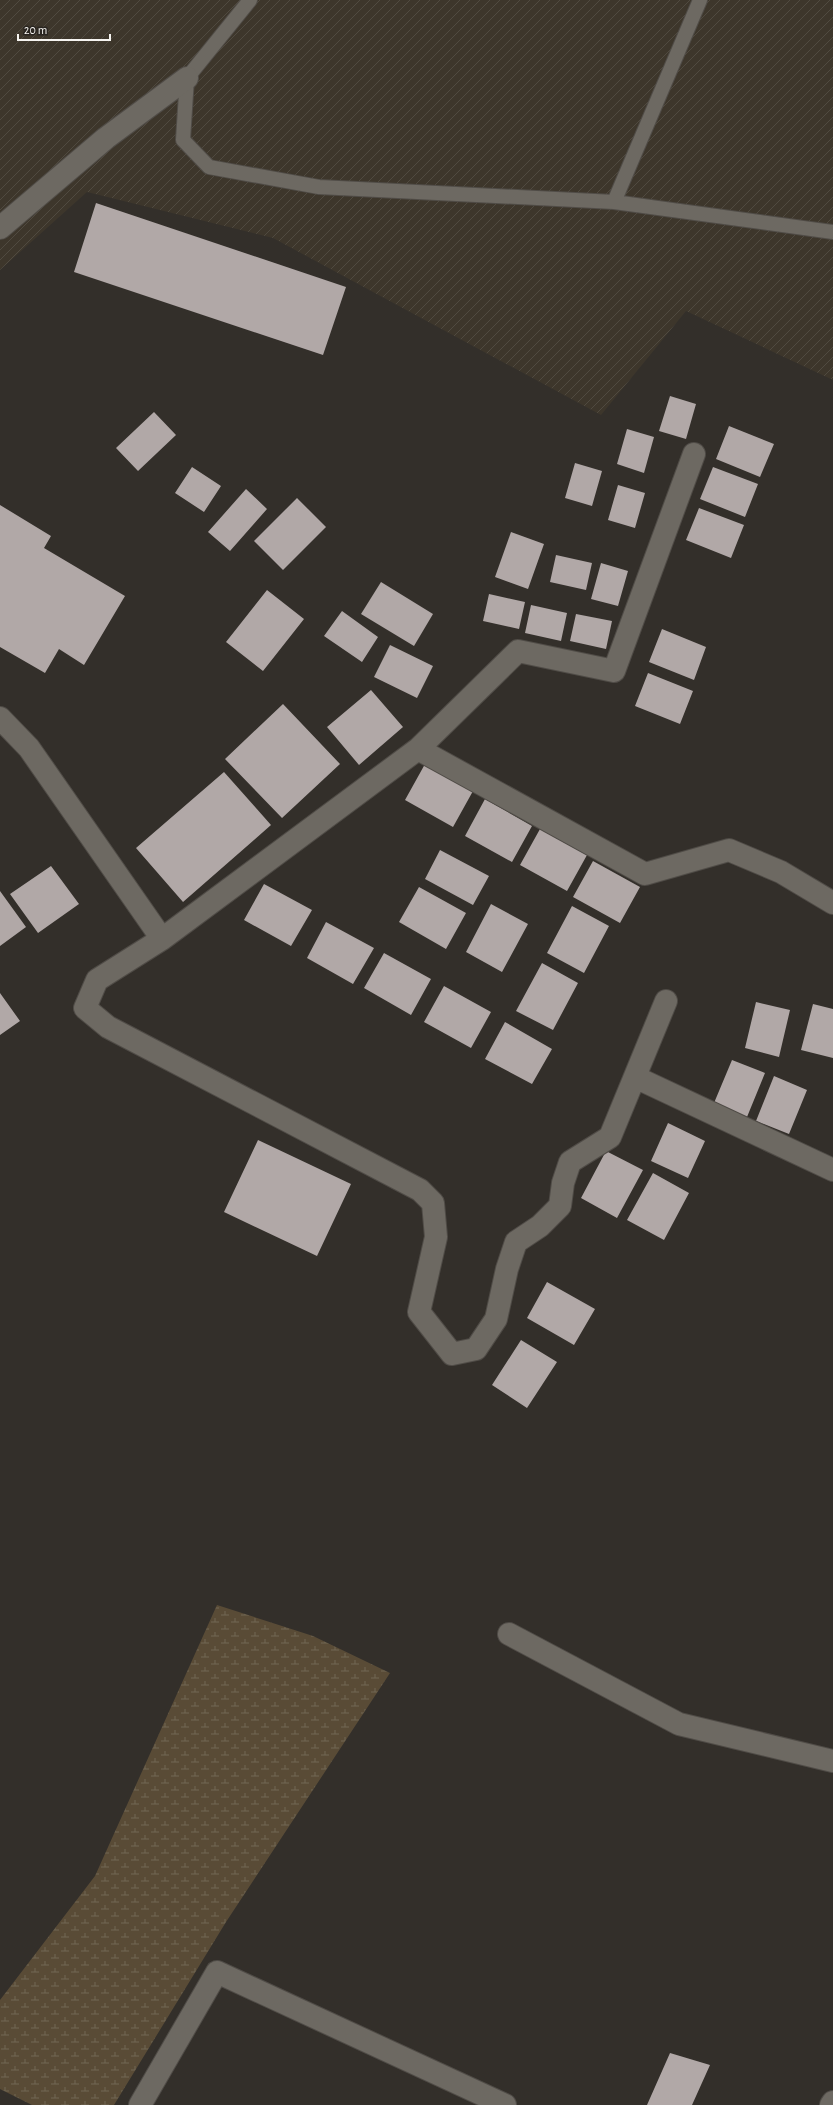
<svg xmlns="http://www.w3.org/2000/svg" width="833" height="2105" viewBox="0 0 833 2105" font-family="'Alegreya Sans',sans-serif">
<defs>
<pattern id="industrial-furrows" width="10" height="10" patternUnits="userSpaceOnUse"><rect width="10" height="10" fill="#3d362b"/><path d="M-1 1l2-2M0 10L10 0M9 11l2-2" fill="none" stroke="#504a40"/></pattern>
<pattern id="wetland-marsh" width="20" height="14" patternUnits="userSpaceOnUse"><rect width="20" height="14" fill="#594b36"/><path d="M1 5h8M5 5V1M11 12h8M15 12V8" fill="none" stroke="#716653"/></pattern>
</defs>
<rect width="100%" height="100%" fill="#332f2a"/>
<path fill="url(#industrial-furrows)" d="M 0,0 L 833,0 L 833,380 L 686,311 L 601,415 L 273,238 L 87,192 L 0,270 Z"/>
<path fill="url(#wetland-marsh)" d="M 217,1605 L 313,1636 L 390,1673 L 226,1922 L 114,2105 L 32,2105 L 0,2089 L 0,2000 L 95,1876 Z"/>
<path fill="#b1a8a7" d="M 96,203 L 346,287 L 323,355 L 74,272 Z
M 670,396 L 696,404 L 686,439 L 659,431 Z
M 154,412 L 176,435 L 138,471 L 116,448 Z
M 729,426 L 774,444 L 760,477 L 716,459 Z
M 627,429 L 654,437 L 644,473 L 617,464 Z
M 575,463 L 602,471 L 592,506 L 565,498 Z
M 192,467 L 221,486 L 204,512 L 175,493 Z
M 713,467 L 758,484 L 745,517 L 700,499 Z
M 618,485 L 645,493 L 635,528 L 608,520 Z
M 246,489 L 267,509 L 230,551 L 208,532 Z
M 297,498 L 326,527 L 283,570 L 254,541 Z
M 0,505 L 51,536 L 44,548 L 125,596 L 84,665 L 59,649 L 45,673 L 0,647 Z
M 699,508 L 744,525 L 731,558 L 686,540 Z
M 511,532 L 544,544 L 528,589 L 495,577 Z
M 556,555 L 592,563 L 586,590 L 550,582 Z
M 601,563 L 628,571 L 618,606 L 591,599 Z
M 381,582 L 433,614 L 414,646 L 361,614 Z
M 267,590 L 304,619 L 263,671 L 226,642 Z
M 489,594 L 525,602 L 519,629 L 483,621 Z
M 531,605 L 567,613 L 561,641 L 525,633 Z
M 342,611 L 378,637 L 362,662 L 324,636 Z
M 576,614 L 612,621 L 606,649 L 570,641 Z
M 662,629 L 706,647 L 694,680 L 649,662 Z
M 390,645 L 433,666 L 417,698 L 374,677 Z
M 648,673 L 693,691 L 680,724 L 635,706 Z
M 371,690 L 403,727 L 359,765 L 327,727 Z
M 283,704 L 340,764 L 282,818 L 225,759 Z
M 425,764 L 473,791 L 453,827 L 405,800 Z
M 224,772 L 271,825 L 183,902 L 136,848 Z
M 485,799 L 532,826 L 512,862 L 465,836 Z
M 540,829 L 587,855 L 567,891 L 520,865 Z
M 440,850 L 489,876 L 473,905 L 425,879 Z
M 593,861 L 640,887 L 620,923 L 573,897 Z
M 51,866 L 79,904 L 38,933 L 10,894 Z
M 264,884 L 312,910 L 291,946 L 244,920 Z
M 419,887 L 466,913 L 446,949 L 399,922 Z
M 0,891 L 26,927 L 0,946 Z
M 491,904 L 528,924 L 502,972 L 466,952 Z
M 572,906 L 609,926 L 584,973 L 547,953 Z
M 326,922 L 374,948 L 353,984 L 307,958 Z
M 384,953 L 431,979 L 411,1015 L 364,988 Z
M 542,963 L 578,983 L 553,1030 L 516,1011 Z
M 444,986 L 491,1012 L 471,1048 L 424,1022 Z
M 0,993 L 20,1021 L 0,1035 Z
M 756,1002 L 790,1010 L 779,1057 L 745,1048 Z
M 813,1004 L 833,1009 L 833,1058 L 801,1050 Z
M 505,1022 L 552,1049 L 532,1084 L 485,1059 Z
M 732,1060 L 765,1073 L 747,1117 L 714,1103 Z
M 774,1076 L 807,1090 L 789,1134 L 756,1121 Z
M 668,1123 L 705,1141 L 688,1178 L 651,1161 Z
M 258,1140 L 351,1184 L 317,1256 L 224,1212 Z
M 606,1151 L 643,1170 L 617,1218 L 581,1198 Z
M 653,1173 L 689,1193 L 664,1240 L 627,1220 Z
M 547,1282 L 595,1309 L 574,1345 L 527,1318 Z
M 521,1340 L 557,1362 L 527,1408 L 492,1385 Z
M 670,2053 L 710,2065 L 692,2105 L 647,2105 Z"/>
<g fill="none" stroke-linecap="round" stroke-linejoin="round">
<defs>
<path id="service" d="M 250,0 L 187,78 L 183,140 L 209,167 L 319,187 L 614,202 L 833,232
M 614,202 L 700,0"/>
<path id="minor" d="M 0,228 L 106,138 L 187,78
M 0,718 L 29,748 L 162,939 L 418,749 L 645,874 L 729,850 L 781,872 L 833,903
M 418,749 L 518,651 L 614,671 L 694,454
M 162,939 L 97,980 L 85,1008 L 108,1027 L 420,1190 L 433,1203 L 436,1237 L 419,1312 L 452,1354 L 476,1349 L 496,1319 L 507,1269 L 516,1242 L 540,1226 L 560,1206 L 563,1183 L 570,1162 L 610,1137 L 666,1001
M 635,1077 L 833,1170
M 509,1634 L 679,1724 L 833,1761
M 140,2105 L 217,1972 L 505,2105
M 831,2105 L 833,2102"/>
</defs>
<use href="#service" stroke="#504c47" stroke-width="16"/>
<use href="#minor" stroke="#504c47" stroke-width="24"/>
<use href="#service" stroke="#6d6962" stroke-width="14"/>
<use href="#minor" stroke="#6d6962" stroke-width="22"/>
</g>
<path d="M18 34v6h92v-6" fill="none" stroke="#f6f4f0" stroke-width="2"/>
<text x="24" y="34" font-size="12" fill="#f6f4f0" stroke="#292520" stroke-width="3" paint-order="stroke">20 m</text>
</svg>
